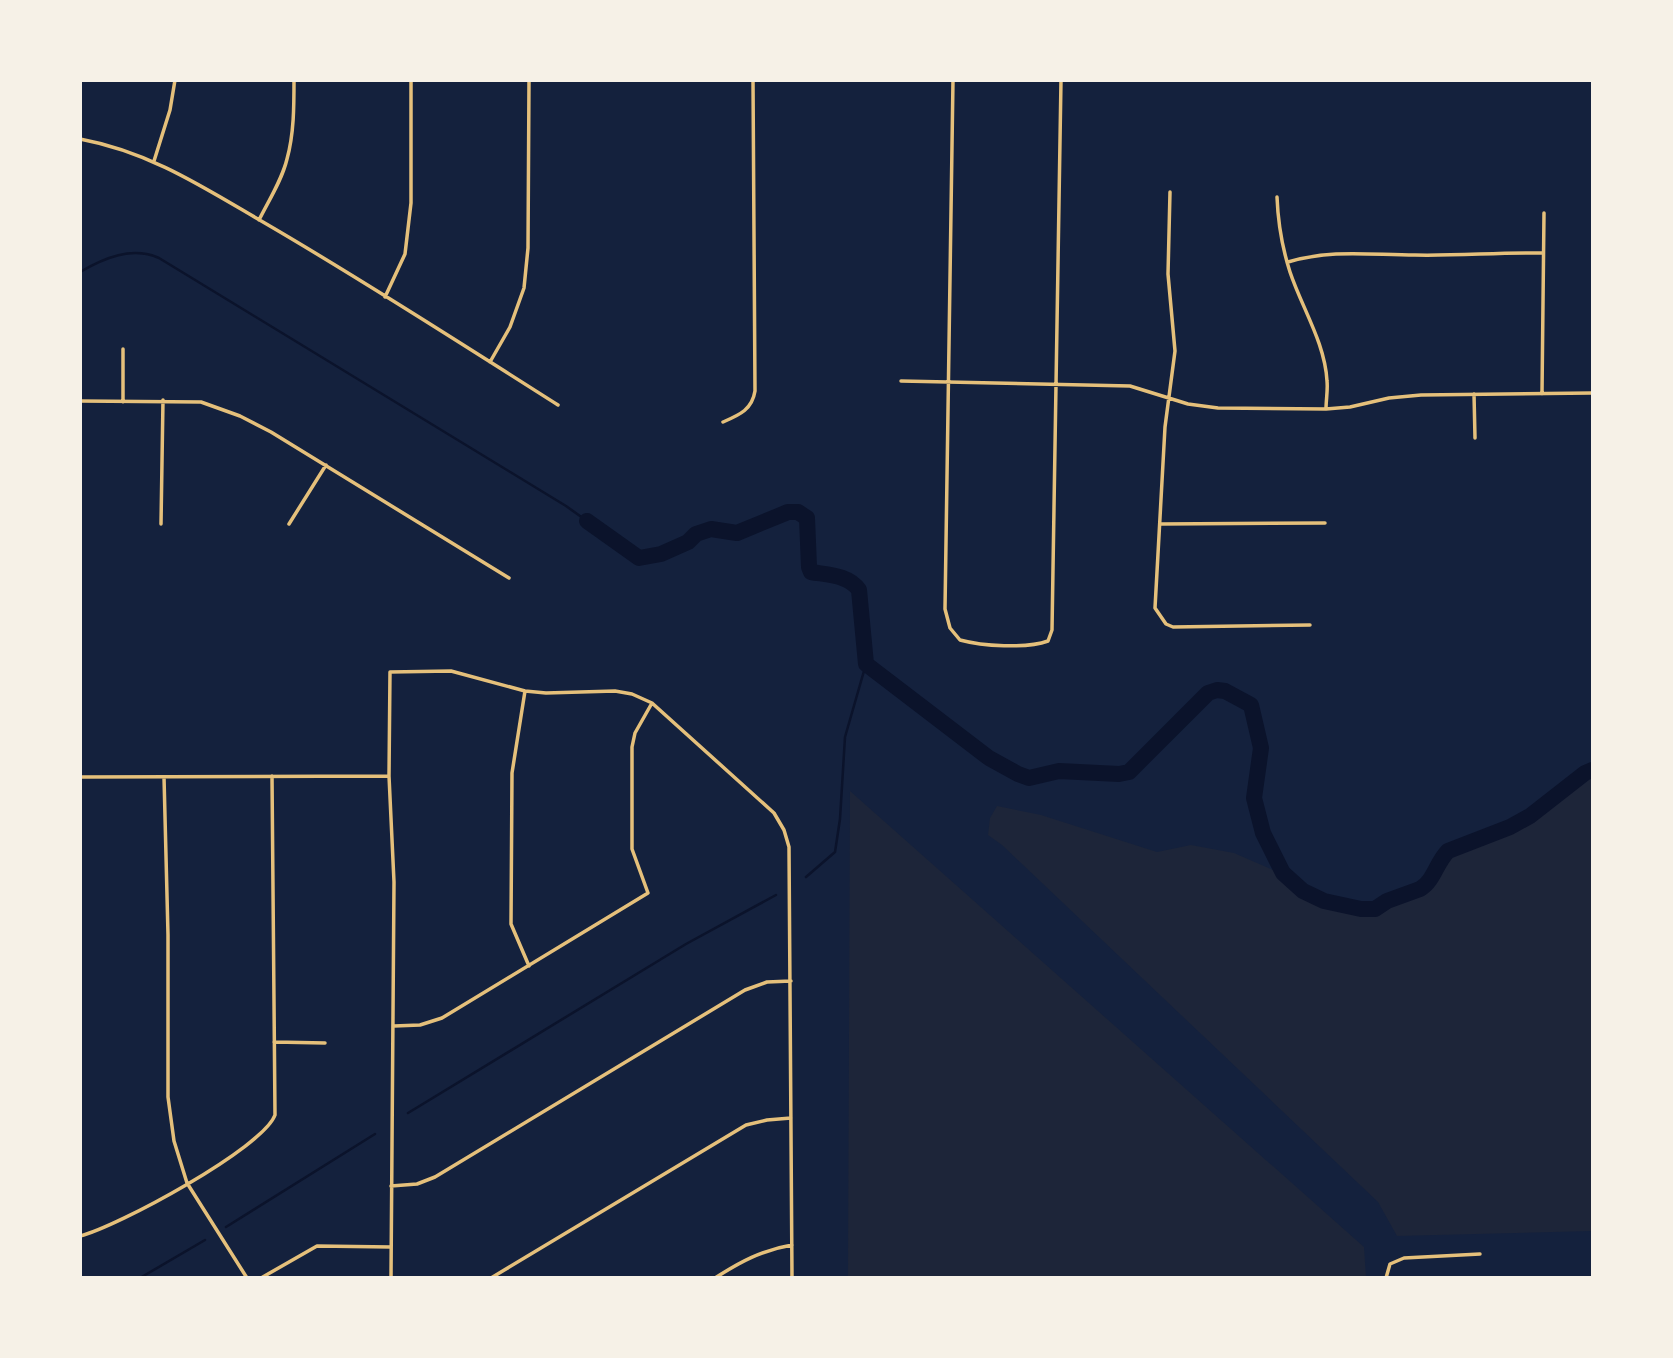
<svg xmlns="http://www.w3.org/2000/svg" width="1673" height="1358" viewBox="0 0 1673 1358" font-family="'Times New Roman',serif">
<rect width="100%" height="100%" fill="#14213d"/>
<path fill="#1d2539" d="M 1592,762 L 1592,1231 L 1397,1236 L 1378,1202 L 1002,845 L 988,835 L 990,818 L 997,806 L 1041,815 L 1157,852 L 1191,845 L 1234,853 L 1280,873 L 1305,896 L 1321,902 L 1345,907 L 1402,902 L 1420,893 L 1430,877 L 1440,855 L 1510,829 Z
M 850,791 L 1364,1247 L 1366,1277 L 848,1277 Z"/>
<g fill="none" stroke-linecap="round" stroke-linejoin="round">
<path stroke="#0b132b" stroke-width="2.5" d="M 80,272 C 104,258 132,246 159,258 L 566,506 L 587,521
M 806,877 L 835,852 L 840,819 L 845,737 L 866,664
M 408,1113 L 686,944 L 776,895
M 226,1227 L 375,1134
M 140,1278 L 205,1240"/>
<path stroke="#0b132b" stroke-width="16" d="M 587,521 L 639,558 L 661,554 L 688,542 L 696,534 L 711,529 L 737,533 L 788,512 L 798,512 L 807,518 L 809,567 L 811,572 C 828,575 849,575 859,590 L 866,664 L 989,758 L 1018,774 L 1029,778 L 1059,771 L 1119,774 L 1129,772 L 1208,693 L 1217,690 L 1225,691 L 1251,705 L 1261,748 L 1254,798 L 1263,833 L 1283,873 L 1303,891 L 1324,901 L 1361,909 L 1375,909 L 1387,901 L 1420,889 C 1434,881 1436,863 1448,851 L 1510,827 L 1530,816 L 1585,773 L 1592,770"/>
<path stroke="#e5c07b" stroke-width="3.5" d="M 953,80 L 945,609 L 950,628 L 960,640 C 982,646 1026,649 1048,641 L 1052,630 L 1061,80
M 80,139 C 150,152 203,187 263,222 C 363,280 460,343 558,405
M 154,161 L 170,110 L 175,80
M 1170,192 L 1168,274 L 1175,351 L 1165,427 L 1155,608 L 1166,624 L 1173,627 L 1310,625
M 1277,197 C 1278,223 1282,247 1290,272 C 1302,308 1325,343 1327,381 C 1328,390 1326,400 1326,409
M 259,220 C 269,200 282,180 287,159 C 294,134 294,106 294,80
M 1288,262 C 1332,249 1370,255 1415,255 C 1458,256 1501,252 1543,253
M 385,297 L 405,254 L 411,203 L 411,80
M 490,362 L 510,327 L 524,288 L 528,248 L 529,80
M 901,381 L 1130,386 L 1188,404 L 1218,408 L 1326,409 L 1350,407 L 1389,398 L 1421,395 L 1592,393
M 1474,394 L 1475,438
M 1542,394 L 1544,213
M 80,401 L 201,402 L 240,416 L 271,432 L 509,578
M 123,402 L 123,349
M 723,422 C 739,415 752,410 755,391 L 753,80
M 161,524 L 163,400
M 289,524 L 326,465
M 1161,524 L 1325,523
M 525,691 L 512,773 L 511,924 L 529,966
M 80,777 L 389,776
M 164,777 L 168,935 L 168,1097 L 174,1141 L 187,1183 L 247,1278
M 394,1026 L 420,1025 L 442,1018 L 648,893 L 632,849 L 632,747 L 635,733 L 652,703
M 274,1042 L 325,1043
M 391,1186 L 417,1184 L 435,1177 L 745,990 L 767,982 L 791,981
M 80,1236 C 117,1227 263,1148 275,1115 L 272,776
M 261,1278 L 317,1246 L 391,1247
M 391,1278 L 394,882 L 389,776 L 390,672 L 451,671 L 525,691 L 546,693 L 615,691 L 632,694 L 652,703 L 774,813 L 784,830 L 789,847 L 792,1278
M 491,1278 L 746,1125 L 767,1120 L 791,1118
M 715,1278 C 740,1262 762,1250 792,1245
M 1386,1278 L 1390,1264 L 1404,1258 L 1480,1254"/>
</g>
<rect width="1673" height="1358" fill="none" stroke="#f6f1e7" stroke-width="164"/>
</svg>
